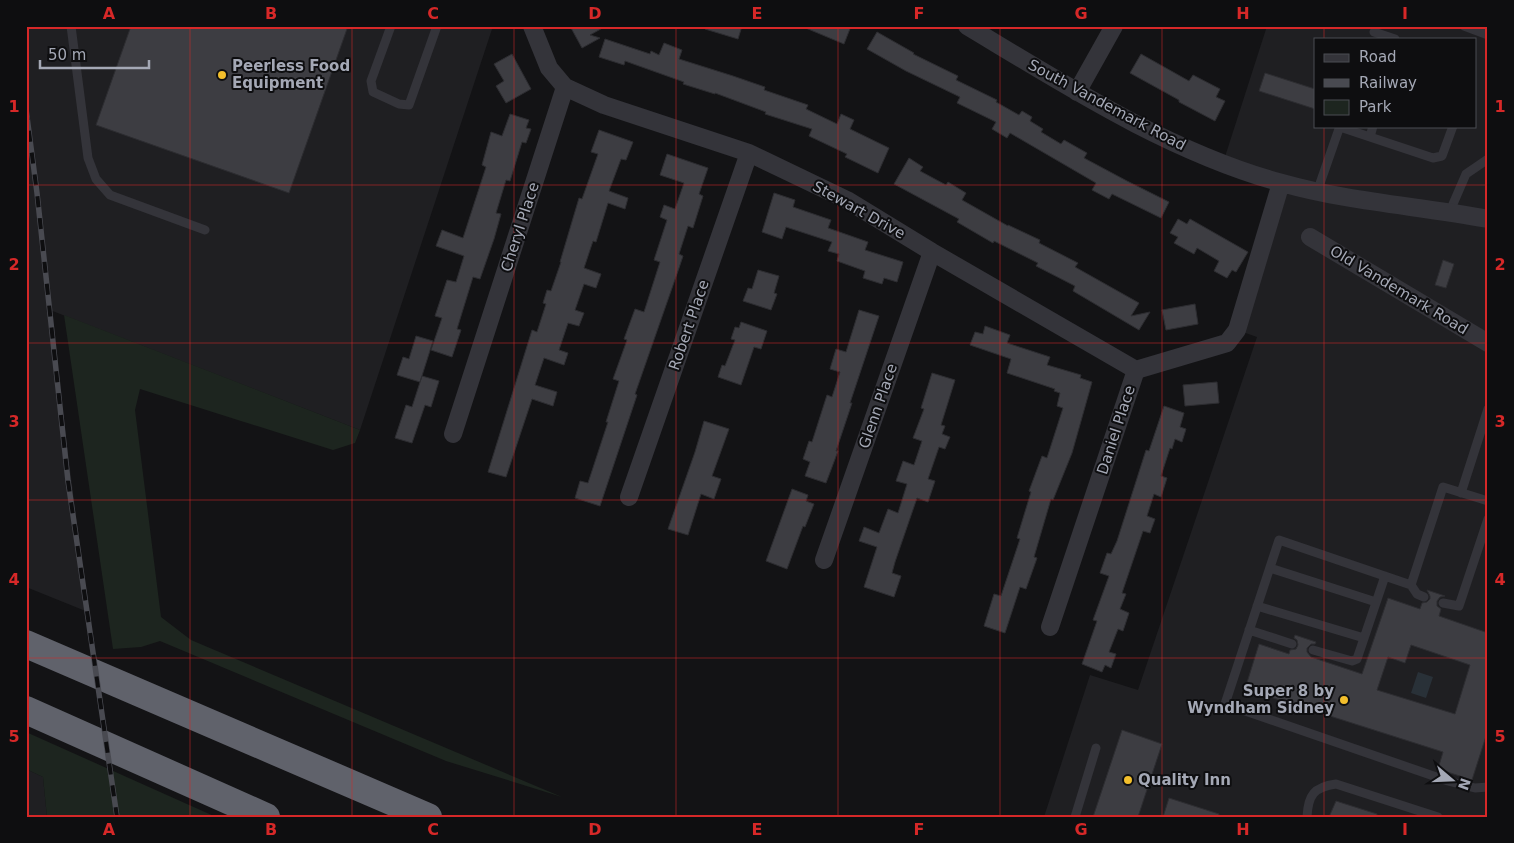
<svg xmlns="http://www.w3.org/2000/svg" width="1514" height="843" viewBox="0 0 1514 843" font-family="'DejaVu Sans',sans-serif">
<rect width="100%" height="100%" fill="#131315"/>
<path fill="#1f1f22" fill-rule="evenodd" d="M 26,26 L 493,26 L 360,430 L 50,310 L 88,612 L 26,587 Z
M 1267,26 L 1488,26 L 1488,817 L 1044,817 L 1090,675 L 1138,690 L 1257,337 L 1237,330 L 1281,183 L 1223,163 ZM 1315,39 L 1475,39 L 1475,126 L 1315,126 Z
M 26,769 L 43,777 L 47,817 L 26,817 Z"/>
<path fill="#1d251f" d="M 64,315 L 360,430 L 355,443 L 333,450 L 140,389 L 135,410 L 161,617 L 191,640 L 562,797 L 446,761 L 160,641 L 141,647 L 113,649 Z
M 26,732 L 216,817 L 47,817 L 43,777 L 26,769 Z"/>
<path fill="#293138" d="M 1418,672 L 1433,677 L 1426,698 L 1411,693 Z"/>
<path fill="#3d3d42" stroke="#2d2d31" fill-rule="evenodd" d="M 131,26 L 348,26 L 289,193 L 96,125 Z
M 570,26 L 606,26 L 590,35 L 600,38 L 582,48 Z
M 705,26 L 742,26 L 738,39 L 705,29 Z
M 801,26 L 851,26 L 844,44 Z
M 877,32 L 914,53 L 913,54 L 958,76 L 956,80 L 997,100 L 996,102 L 1019,115 L 1022,111 L 1032,117 L 1030,121 L 1043,129 L 1041,132 L 1061,144 L 1064,140 L 1087,153 L 1084,158 L 1127,181 L 1169,202 L 1161,218 L 1112,194 L 1109,199 L 1092,190 L 1096,183 L 1010,133 L 1007,138 L 992,129 L 996,122 L 957,103 L 960,97 L 906,71 L 867,49 Z
M 605,39 L 650,54 L 651,51 L 659,55 L 664,43 L 682,50 L 679,59 L 733,76 L 765,87 L 764,90 L 808,105 L 806,109 L 837,124 L 841,114 L 854,120 L 850,129 L 889,148 L 878,173 L 845,157 L 847,154 L 809,136 L 812,129 L 765,114 L 766,112 L 715,93 L 715,94 L 683,84 L 684,82 L 625,61 L 624,65 L 599,57 Z
M 512,54 L 531,89 L 506,103 L 496,86 L 504,81 L 494,64 Z
M 1141,54 L 1189,81 L 1193,75 L 1220,89 L 1216,97 L 1225,101 L 1215,121 L 1179,102 L 1179,100 L 1130,73 Z
M 1265,73 L 1315,89 L 1315,109 L 1259,91 Z
M 510,114 L 529,120 L 526,128 L 531,129 L 526,143 L 522,142 L 510,181 L 506,180 L 496,213 L 501,214 L 494,239 L 480,279 L 473,277 L 457,329 L 461,330 L 452,357 L 431,350 L 442,318 L 435,316 L 447,280 L 456,282 L 464,256 L 436,246 L 442,230 L 463,238 L 486,167 L 482,165 L 491,132 L 502,136 Z
M 599,130 L 633,142 L 626,160 L 621,159 L 609,191 L 628,198 L 625,209 L 608,203 L 596,242 L 593,241 L 584,268 L 601,274 L 596,288 L 584,284 L 575,310 L 584,313 L 579,326 L 568,323 L 559,350 L 568,353 L 564,365 L 544,358 L 535,385 L 557,392 L 553,406 L 532,399 L 506,477 L 488,472 L 532,330 L 537,332 L 546,304 L 543,303 L 547,290 L 551,291 L 561,262 L 560,262 L 579,198 L 582,199 L 598,154 L 591,152 Z
M 667,154 L 708,168 L 699,194 L 703,196 L 693,228 L 688,226 L 679,254 L 683,256 L 679,268 L 635,394 L 637,395 L 600,506 L 575,498 L 580,481 L 588,483 L 608,422 L 606,422 L 619,381 L 613,379 L 627,340 L 624,339 L 635,309 L 644,312 L 660,262 L 654,260 L 667,220 L 660,217 L 664,205 L 675,209 L 684,183 L 660,175 Z
M 909,158 L 923,167 L 920,171 L 946,185 L 948,182 L 966,193 L 962,200 L 1008,226 L 1008,225 L 1040,240 L 1039,243 L 1078,263 L 1075,267 L 1139,303 L 1131,316 L 1150,312 L 1139,330 L 1073,291 L 1075,286 L 1036,266 L 1038,263 L 994,241 L 993,243 L 957,222 L 959,219 L 894,184 Z
M 774,193 L 795,200 L 793,207 L 831,220 L 828,228 L 868,242 L 865,250 L 903,262 L 897,282 L 884,278 L 882,284 L 863,278 L 865,271 L 837,261 L 839,254 L 828,251 L 832,242 L 786,227 L 782,239 L 762,232 Z
M 1178,219 L 1187,224 L 1190,219 L 1248,252 L 1236,272 L 1232,270 L 1227,278 L 1214,271 L 1219,261 L 1197,248 L 1194,254 L 1174,243 L 1178,237 L 1170,233 Z
M 1443,260 L 1454,264 L 1446,288 L 1435,285 Z
M 758,270 L 779,276 L 774,293 L 777,294 L 771,310 L 743,301 L 748,288 L 752,289 Z
M 1195,304 L 1198,324 L 1166,330 L 1162,310 Z
M 859,310 L 879,316 L 850,403 L 852,403 L 836,451 L 838,451 L 826,483 L 805,476 L 810,462 L 803,459 L 809,441 L 812,442 L 827,395 L 832,397 L 840,372 L 830,369 L 836,349 L 846,352 Z
M 741,322 L 767,331 L 761,349 L 754,347 L 741,385 L 718,377 L 722,365 L 725,366 L 735,340 L 731,339 L 735,327 L 739,328 Z
M 985,326 L 1010,335 L 1007,343 L 1050,357 L 1047,365 L 1081,375 L 1080,378 L 1092,382 L 1072,453 L 1053,500 L 1051,499 L 1034,557 L 1037,558 L 1026,589 L 1020,587 L 1005,633 L 984,626 L 994,594 L 1001,596 L 1020,539 L 1017,538 L 1031,492 L 1029,491 L 1042,456 L 1047,458 L 1063,408 L 1057,406 L 1060,393 L 1054,391 L 1055,389 L 1007,373 L 1011,359 L 970,345 L 975,332 L 983,334 Z
M 416,336 L 433,341 L 420,382 L 397,375 L 403,357 L 409,359 Z
M 932,373 L 955,380 L 941,425 L 945,426 L 942,434 L 950,437 L 945,449 L 939,447 L 928,479 L 935,481 L 928,502 L 917,498 L 895,562 L 892,573 L 901,576 L 894,597 L 864,587 L 877,547 L 859,541 L 864,527 L 879,533 L 888,509 L 898,513 L 907,484 L 896,481 L 903,461 L 914,465 L 922,441 L 913,438 L 924,409 L 921,408 Z
M 422,376 L 439,381 L 431,407 L 425,405 L 412,443 L 395,438 L 406,405 L 412,407 Z
M 1217,382 L 1219,403 L 1185,406 L 1183,385 Z
M 1164,406 L 1184,413 L 1180,427 L 1186,429 L 1182,442 L 1175,439 L 1172,449 L 1170,448 L 1161,476 L 1167,478 L 1161,497 L 1154,494 L 1147,516 L 1155,519 L 1150,533 L 1143,531 L 1122,593 L 1126,594 L 1120,609 L 1129,613 L 1123,631 L 1118,629 L 1109,652 L 1116,654 L 1111,668 L 1105,665 L 1102,672 L 1082,664 L 1097,621 L 1093,620 L 1109,576 L 1100,573 L 1107,553 L 1111,554 L 1117,541 L 1146,450 L 1149,451 Z
M 704,421 L 729,429 L 712,476 L 721,479 L 714,499 L 701,494 L 688,535 L 668,529 L 695,452 Z
M 792,489 L 808,495 L 806,501 L 814,504 L 805,527 L 803,526 L 787,569 L 766,561 Z
M 1427,590 L 1445,596 L 1440,597 L 1437,601 L 1437,606 L 1441,609 L 1439,616 L 1488,633 L 1488,730 L 1472,780 L 1438,769 L 1443,752 L 1245,689 L 1259,644 L 1289,654 L 1290,650 L 1296,649 L 1298,645 L 1297,640 L 1294,638 L 1295,635 L 1316,642 L 1315,644 L 1311,644 L 1307,648 L 1307,652 L 1311,657 L 1362,674 L 1388,598 L 1420,609 L 1422,603 L 1427,602 L 1430,599 L 1430,596 ZM 1411,645 L 1470,665 L 1455,714 L 1377,690 L 1388,657 L 1405,663 Z
M 1122,730 L 1162,744 L 1138,817 L 1093,817 Z
M 1169,798 L 1219,814 L 1219,817 L 1163,817 Z
M 1336,801 L 1377,814 L 1377,817 L 1329,817 Z"/>
<g fill="none" stroke-linecap="round" stroke-linejoin="round">
<path stroke="#34343a" stroke-width="9" d="M 71,26 L 88,158 L 96,179 L 110,195 L 205,230
M 391,26 L 371,81 L 373,92 L 399,104 L 409,105 L 437,26
M 1464,26 L 1488,35
M 1374,32 L 1395,39
M 1340,127 L 1433,158 L 1442,156 L 1453,126
M 1370,137 L 1373,126
M 1317,192 L 1340,126
M 1450,211 L 1466,174 L 1488,159
M 1461,493 L 1488,409
M 1488,501 L 1443,487 L 1411,585 L 1279,540 L 1225,704 L 1448,781 L 1475,788 L 1488,787
M 1270,568 L 1376,602
M 1411,585 L 1417,594 L 1424,597
M 1443,603 L 1459,606 L 1488,519
M 1257,606 L 1364,638
M 1249,630 L 1292,644
M 1313,650 L 1352,661 L 1357,659 L 1385,576
M 1075,817 L 1096,748
M 1307,817 C 1308,795 1314,787 1336,784 L 1438,817"/>
<path stroke="#34343a" stroke-width="18" d="M 532,26 L 549,68 L 565,87 L 604,105 L 749,153 L 847,200 L 932,252 L 1136,370
M 967,26 C 1067,86 1169,152 1282,183 C 1349,202 1419,206 1488,219
M 1077,92 L 1114,26
M 1310,237 L 1488,343
M 1136,370 L 1227,343 L 1237,330 L 1281,183
M 453,434 L 565,87
M 629,497 L 749,153
M 824,560 L 932,252
M 1050,627 L 1136,370"/>
<path stroke="#60626b" stroke-width="28" d="M 26,644 L 428,817
M 26,710 L 266,817"/>
<defs>
<path id="rail" d="M 26,109 L 37,193 L 68,481 L 117,817"/>
</defs>
<use href="#rail" stroke="#494a51" stroke-width="5.5"/>
<use href="#rail" stroke="#0e0e10" stroke-width="4" stroke-dasharray="11" stroke-linecap="butt"/>
</g>
<path fill="none" stroke="#d62828" stroke-width="1" stroke-opacity="0.55" d="M 190,26 L 190,817M 352,26 L 352,817M 514,26 L 514,817M 676,26 L 676,817M 838,26 L 838,817M 1000,26 L 1000,817M 1162,26 L 1162,817M 1324,26 L 1324,39M 1324,126 L 1324,817M 26,185 L 1488,185M 26,343 L 1488,343M 26,500 L 1488,500M 26,658 L 1488,658"/>
<g fill="#f3bf2c" stroke="#0e0e10" stroke-width="2">
<circle cx="222" cy="75" r="5"/>
<circle cx="1344" cy="700" r="5"/>
<circle cx="1128" cy="780" r="5"/>
</g>
<g text-anchor="middle" stroke-width="4" stroke-linejoin="round" paint-order="stroke">
<g font-size="15" font-weight="bold" fill="#a4a8b5" stroke="#0e0e10" text-anchor="start">
<text x="232" y="71">Peerless Food<tspan x="232" dy="17">Equipment</tspan></text>
<text x="1334" y="696" text-anchor="end">Super 8 by<tspan x="1334" dy="17">Wyndham Sidney</tspan></text>
<text x="1138" y="785">Quality Inn</text>
</g>
<g font-size="15" fill="#a4a8b5" stroke="#0e0e10">
<text transform="translate(1107 105) rotate(28)" y="5">South Vandemark Road</text>
<text transform="translate(859 210) rotate(29)" y="5">Stewart Drive</text>
<text transform="translate(520 227) rotate(-72)" y="5">Cheryl Place</text>
<text transform="translate(1399 290) rotate(31)" y="5">Old Vandemark Road</text>
<text transform="translate(689 325) rotate(-71)" y="5">Robert Place</text>
<text transform="translate(878 406) rotate(-71)" y="5">Glenn Place</text>
<text transform="translate(1116 430) rotate(-72)" y="5">Daniel Place</text>
</g>
</g>
<rect width="1514" height="843" fill="none" stroke="#0e0e10" stroke-width="55"/>
<rect x="1314" y="38" width="162" height="90" fill="#0e0e10" stroke="#4a4c52"/>
<rect x="1324" y="54" width="25" height="8" fill="#34343a" stroke="#4a4c52"/>
<text x="1359" y="62" font-size="15" fill="#a4a8b5">Road</text>
<rect x="1324" y="79" width="25" height="8" fill="#494a51" stroke="#4a4c52"/>
<text x="1359" y="88" font-size="15" fill="#a4a8b5">Railway</text>
<rect x="1324" y="100" width="25" height="15" fill="#1d251f" stroke="#4a4c52"/>
<text x="1359" y="112" font-size="15" fill="#a4a8b5">Park</text>
<g transform="translate(1452 780) rotate(109)" stroke="#0e0e10" stroke-width="4" paint-order="stroke">
<path d="M0-4L9 19L0 12L-9 19Z" fill="#a4a8b5"/>
<text y="-8" font-size="14" font-weight="bold" text-anchor="middle" fill="#a4a8b5">N</text>
</g>
<path d="M40 60v8h109v-8" fill="none" stroke="#a4a8b5" stroke-width="2.5"/>
<text x="48" y="60" font-size="15" fill="#a4a8b5" stroke="#0e0e10" stroke-width="4" paint-order="stroke">50 m</text>
<rect x="28" y="28" width="1458" height="788" fill="none" stroke="#d62828" stroke-width="2"/>
<g font-size="16" text-anchor="middle" font-weight="bold" fill="#d62828">
<text x="109" y="19">A</text>
<text x="271" y="19">B</text>
<text x="433" y="19">C</text>
<text x="595" y="19">D</text>
<text x="757" y="19">E</text>
<text x="919" y="19">F</text>
<text x="1081" y="19">G</text>
<text x="1243" y="19">H</text>
<text x="1405" y="19">I</text>
<text x="14" y="112">1</text>
<text x="1500" y="112">1</text>
<text x="14" y="270">2</text>
<text x="1500" y="270">2</text>
<text x="14" y="427">3</text>
<text x="1500" y="427">3</text>
<text x="14" y="585">4</text>
<text x="1500" y="585">4</text>
<text x="14" y="742">5</text>
<text x="1500" y="742">5</text>
<text x="109" y="835">A</text>
<text x="271" y="835">B</text>
<text x="433" y="835">C</text>
<text x="595" y="835">D</text>
<text x="757" y="835">E</text>
<text x="919" y="835">F</text>
<text x="1081" y="835">G</text>
<text x="1243" y="835">H</text>
<text x="1405" y="835">I</text>
</g>
</svg>
